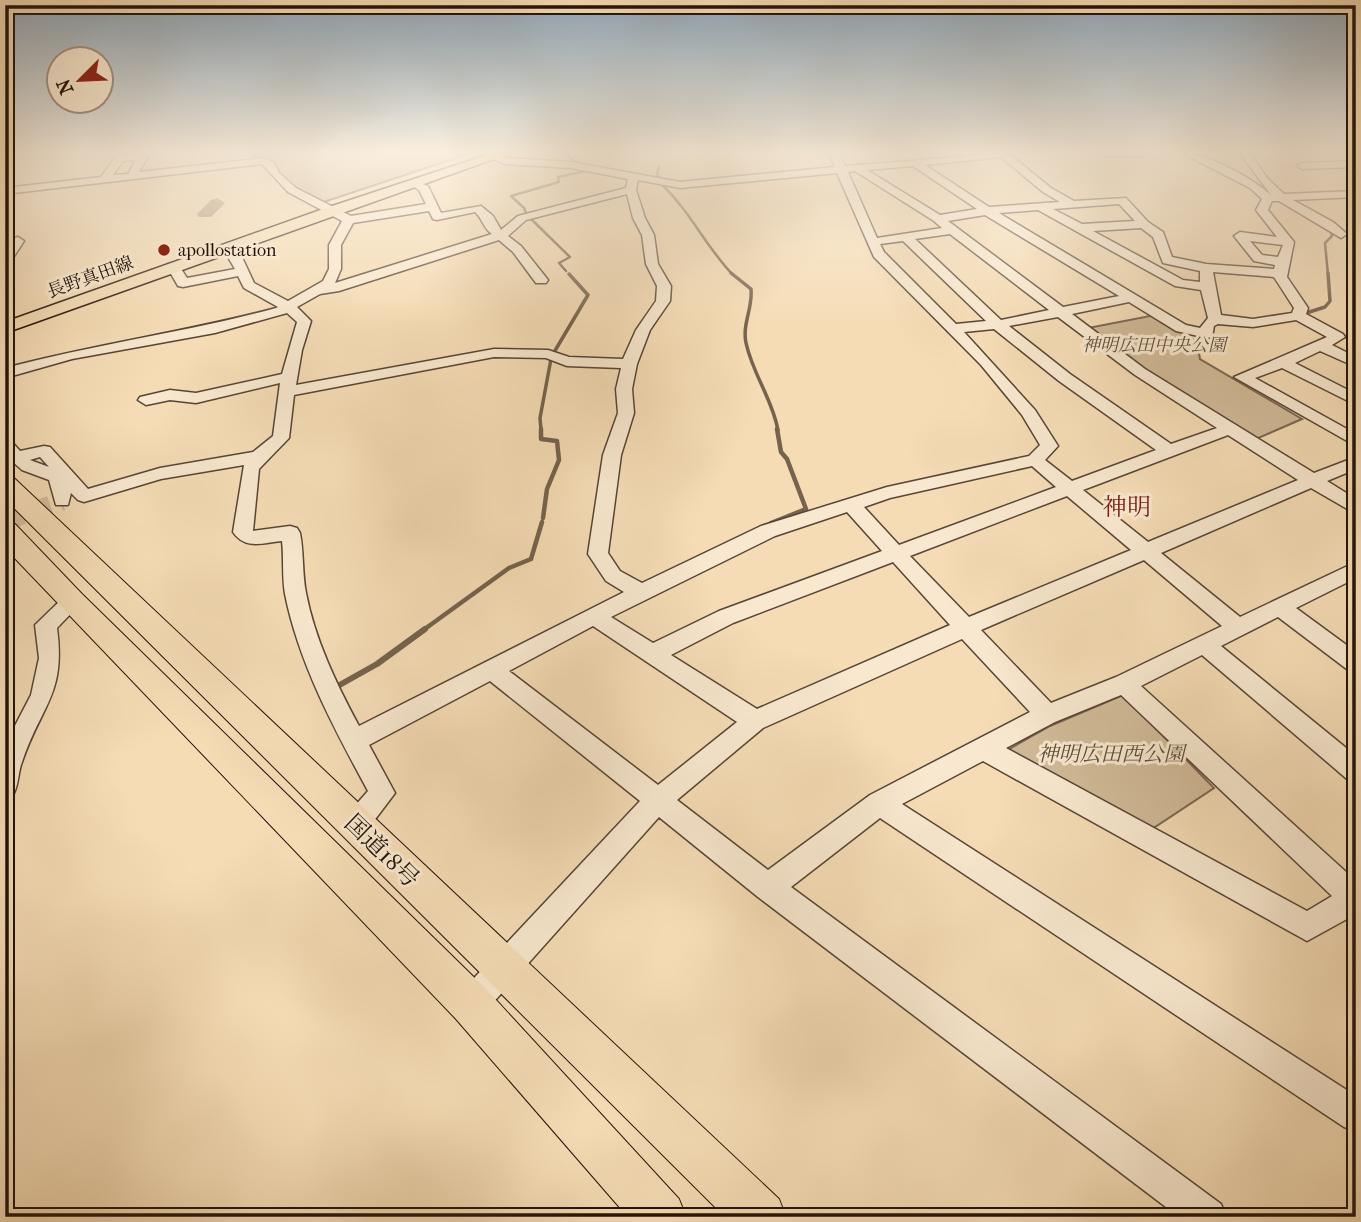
<svg xmlns="http://www.w3.org/2000/svg" width="1361" height="1222" viewBox="0 0 1361 1222" font-family="'IM FELL French Canon','Noto Serif JP',serif">
<rect width="100%" height="100%" fill="#f5dcb5"/>
<filter id="stains"><feTurbulence type="fractalNoise" baseFrequency=".00286" numOctaves="4"/><feColorMatrix values="0 0 0 0 .2 0 0 0 0 .09 0 0 0 0 .02 0 0 0 .5 -.17"/></filter>
<radialGradient id="worn" r=".72"><stop offset=".6" stop-color="#630" stop-opacity="0"/><stop offset="1" stop-color="#630" stop-opacity=".3"/></radialGradient>
<path fill="#d1ba98" stroke="#7a6652" stroke-width="2" d="M 253,153 L 471,153 L 324,202 C 311,196 286,189 279,176 C 276,171 276,166 272,161 L 257,160 Z
M 1155,315 L 1197,342 L 1200,359 L 1302,419 L 1256,439 L 1136,366 L 1088,328 Z
M 1123,695 L 1214,788 L 1149,831 L 1004,752 L 1050,726 Z"/>
<g fill="none" stroke-linecap="round" stroke-linejoin="round">
<path stroke="#75634e" stroke-width="2.5" d="M 563,153 L 580,165
M 659,167 L 657,174 L 660,180
M 662,185 C 690,211 706,247 733,275
M 527,216 L 524,208 L 511,196 L 559,182 L 558,177 L 591,170
M 529,217 L 570,257 L 559,263 L 566,271
M 1328,275 L 1325,243 L 1332,236 L 1330,229"/>
<path stroke="#75634e" stroke-width="3.5" d="M 731,273 L 751,289 C 753,308 742,324 746,343 C 753,375 772,398 778,430
M 1303,314 L 1325,307 L 1330,301 L 1328,273
M 1339,334 L 1356,341
M 553,354 L 588,295 L 569,274
M 541,430 L 540,418 L 551,359"/>
<path stroke="#75634e" stroke-width="4.5" d="M 541,429 L 541,439 L 557,441 L 559,460 L 547,489 L 543,518
M 771,523 L 806,509 L 787,459 L 781,452 L 777,429
M 422,631 L 509,568 L 531,559 L 542,522"/>
<path stroke="#75634e" stroke-width="6" d="M 336,687 L 377,664 L 425,629"/>
<path fill="#ad987b" fill-rule="evenodd" d="M 217,198 L 225,203 L 211,217 L 199,217 L 197,214 L 211,200 Z"/>
<path stroke="#d5be9c" stroke-width="19" stroke-dasharray="19 10" stroke-linecap="butt" d="M 5,521 L 62,501"/>
<defs>
<path id="minor" d="M 479,153 L 493,153 L 506,158 L 571,162 L 680,182 L 835,167 L 829,153 L 839,153 L 845,166 L 1008,153 L 1051,188 L 1074,201 L 1126,198 L 1148,222 L 1163,232 L 1172,257 L 1206,264 L 1274,269 L 1275,265 L 1254,261 L 1234,236 L 1240,232 L 1277,237 L 1256,210 L 1262,199 L 1250,188 L 1182,153 C 1207,153 1252,178 1271,195 L 1240,153 L 1250,153 L 1267,178 L 1284,194 L 1356,191 L 1356,197 L 1293,200 L 1333,222 L 1347,234 L 1341,238 L 1279,201 L 1272,201 L 1268,210 L 1294,242 L 1287,277 L 1308,308 L 1306,314 L 1343,334 L 1345,337 L 1332,345 L 1356,357 L 1356,367 L 1320,351 L 1295,363 L 1356,394 L 1356,405 L 1282,368 L 1255,378 L 1356,434 L 1356,446 L 1234,377 L 1327,337 L 1296,320 L 1253,327 L 1218,324 L 1214,326 L 1212,337 L 1207,338 L 1176,331 L 1129,302 L 1072,314 L 1145,369 L 1314,473 L 1356,457 L 1356,469 L 1327,481 L 1356,499 L 1356,514 L 1311,488 L 1161,553 L 1240,617 L 1356,562 L 1356,578 L 1296,608 L 1356,652 L 1356,673 L 1348,670 L 1278,617 L 1221,646 L 1356,756 L 1356,782 L 1347,779 L 1202,655 L 1141,686 L 1356,881 L 1356,914 L 1307,941 L 983,761 L 902,804 L 1356,1096 L 1356,1131 L 1344,1127 L 880,818 L 791,887 L 1221,1204 L 1226,1217 L 1179,1217 L 758,897 L 659,817 L 482,1015 L 471,1019 L 460,1015 L 456,1004 L 460,993 L 640,801 L 490,681 L 369,745 L 395,793 L 364,834 L 355,837 L 346,834 L 342,825 L 346,816 L 368,791 C 335,730 299,664 285,594 C 282,577 284,558 282,541 C 263,543 245,550 233,532 L 244,465 L 161,479 L 84,502 L 78,500 L 71,493 L 68,505 L 56,505 L 49,480 L 22,470 L 5,455 L 5,440 L 11,441 L 20,451 L 44,446 L 50,447 L 88,489 L 160,468 L 253,452 L 273,436 L 280,383 L 196,403 L 170,400 L 146,405 L 138,400 L 140,397 L 170,390 L 196,393 L 282,374 L 297,322 L 287,313 L 215,333 L 72,359 L 5,378 L 5,368 C 95,344 187,332 276,308 L 278,307 L 244,288 L 238,276 L 183,287 L 178,286 L 167,267 L 168,264 L 178,264 L 187,278 L 235,269 L 222,247 L 232,244 L 240,253 L 254,283 L 288,301 L 323,281 L 329,269 L 329,245 L 342,221 L 288,192 L 262,164 L 5,194 L 5,188 L 101,177 L 116,156 L 120,155 L 147,154 L 148,156 L 139,172 L 264,158 L 274,163 L 279,173 L 296,188 L 351,216 L 426,204 L 419,190 L 407,183 L 412,180 L 428,186 L 441,213 L 481,206 L 493,216 L 501,230 L 518,216 L 626,188 L 628,179 L 571,168 L 505,164 ZM 1001,157 L 1043,192 L 1060,202 L 989,207 L 925,165 ZM 136,160 L 128,174 L 113,175 L 123,161 ZM 913,166 L 977,209 L 940,215 L 867,170 ZM 855,171 L 934,221 L 942,228 L 877,238 L 848,172 ZM 837,173 L 874,257 L 981,365 L 1022,415 L 1040,445 L 1029,456 L 887,487 L 761,526 L 642,583 L 620,571 L 608,553 L 621,455 L 634,413 L 632,389 L 637,364 L 650,330 L 670,301 L 671,286 L 658,264 L 654,235 L 645,218 L 636,190 L 638,180 L 680,188 ZM 627,194 L 633,218 L 642,235 L 646,264 L 657,286 L 656,301 L 636,330 L 623,359 L 569,357 L 548,350 L 494,349 L 296,385 L 302,350 L 311,321 L 297,307 L 320,294 L 339,291 L 499,240 L 513,252 L 536,283 L 546,283 L 548,280 L 521,246 L 508,236 L 526,220 ZM 1119,204 L 1135,221 L 1082,224 L 1053,209 ZM 1038,210 L 1175,286 L 1201,290 L 1208,318 L 1200,328 L 1186,325 L 999,213 ZM 429,211 L 433,219 L 437,220 L 475,212 C 483,219 483,228 492,234 L 335,283 L 341,269 L 341,245 L 353,223 ZM 985,215 L 1119,296 L 1063,307 L 948,221 ZM 1141,228 L 1153,237 L 1163,263 L 1200,271 L 1200,282 L 1183,280 L 1093,231 ZM 950,234 L 1049,310 L 1001,320 L 915,239 ZM 903,241 L 986,321 L 956,324 L 884,252 L 880,244 ZM 1250,241 L 1283,245 L 1278,257 L 1262,255 ZM 1213,272 L 1274,277 L 1294,308 L 1292,313 L 1253,319 L 1221,315 ZM 1058,317 L 1135,375 L 1217,428 L 1171,444 L 1070,374 L 1009,326 ZM 994,329 L 1059,381 L 1156,450 L 1072,481 L 1045,460 L 1058,446 L 1035,410 L 964,332 ZM 494,357 L 546,358 L 567,366 L 621,368 L 616,389 L 618,413 L 603,455 L 588,554 L 606,581 L 624,592 L 359,726 C 337,685 315,640 306,593 C 302,573 304,553 300,533 L 297,528 L 290,526 L 253,531 L 259,469 L 289,438 L 294,395 ZM 1228,435 L 1298,480 L 1148,542 L 1083,490 ZM 40,457 L 49,467 L 30,460 ZM 1032,466 L 1056,487 L 899,545 L 864,507 L 890,498 ZM 1067,496 L 1131,550 L 969,617 L 910,556 ZM 847,512 L 882,551 L 719,611 L 653,643 L 611,617 L 775,536 ZM 1144,560 L 1222,626 L 1116,677 L 1051,703 L 981,630 ZM 893,562 L 950,625 L 757,709 L 671,655 L 733,623 ZM 593,626 L 737,722 L 658,785 L 509,671 ZM 962,639 L 1030,712 L 870,795 L 768,870 L 677,800 L 763,728 ZM 1121,695 L 1332,896 L 1307,911 L 1006,748 L 1055,722 Z
M 1097,153 L 1149,153 L 1144,156 L 1102,156 Z
M 1356,161 L 1356,167 L 1302,169 L 1297,166 L 1302,163 Z
M 18,237 L 24,241 L 9,264 L 5,265 L 5,251 L 14,238 Z
M 72,594 L 79,596 L 82,602 L 57,628 C 66,695 41,705 22,762 C 18,772 19,783 14,793 L 5,796 L 5,745 L 31,695 L 39,658 L 35,625 L 65,596 Z"/>
<path id="major" d="M 493,153 L 511,153 L 5,333 L 5,322 L 326,208 Z"/>
<path id="highway" d="M 5,476 L 14,478 L 779,1199 L 786,1217 L 725,1217 L 5,499 Z
M 5,522 L 15,524 L 82,594 L 486,989 L 679,1199 L 686,1217 L 628,1217 L 456,1019 L 5,548 Z"/>
</defs>
<use href="#minor" stroke="#574536" stroke-width="3"/>
<use href="#major" stroke="#22130b" stroke-width="3"/>
<use href="#highway" stroke="#22130b" stroke-width="2"/>
<use href="#minor" fill="#f8e8cf" fill-rule="evenodd"/>
<use href="#major" fill="#f5dcb5" fill-rule="evenodd"/>
<use href="#highway" fill="#f5dcb5" fill-rule="evenodd"/>
</g>
<linearGradient id="sky" x2="0" y2="1"><stop stop-color="#90a9bc"/><stop offset="0.47" stop-color="#faefde"/><stop offset="1" stop-color="#faefde" stop-opacity="0"/></linearGradient>
<rect width="1361" height="324" fill="url(#sky)"/>
<circle fill="#8f2418" stroke="#f8e8cf" stroke-width="2.5" cx="164" cy="250" r="7"/>
<g text-anchor="middle" stroke-width="6" stroke-linejoin="round" paint-order="stroke">
<g font-size="18" fill="#22130b" stroke="#f8e8cf" text-anchor="start">
<text x="178" y="256">apollostation</text>
</g>
<g font-size="18" fill="#22130b" stroke="#f8e8cf">
<text transform="translate(90 277) rotate(-20)" y="6">長野真田線</text>
</g>
<g font-size="18" font-style="italic" fill="#5f4d3c" stroke="#f8e8cf">
<text x="1154" y="351">神明広田中央公園</text>
</g>
<g font-size="21" font-style="italic" fill="#5f4d3c" stroke="#f8e8cf">
<text x="1111" y="761">神明広田西公園</text>
</g>
<g font-size="24" fill="#7a1f14" stroke="#f8e8cf">
<text x="1127" y="515">神明</text>
</g>
<g font-size="24" fill="#22130b" stroke="#f8e8cf">
<text transform="translate(382 851) rotate(44)" y="8">国道18号</text>
</g>
</g>
<rect width="1361" height="1222" fill="none" stroke="#f5dcb5" stroke-width="28"/>
<rect x="7" y="7" width="1347" height="1208" fill="none" stroke="#22130b" stroke-width="3.5"/>
<rect x="14" y="14" width="1333" height="1194" fill="none" stroke="#22130b" stroke-width="2"/>
<g transform="translate(80 80) rotate(246)"><circle r="33" fill="#f8e8cf" stroke="#a29381" stroke-width="2"/>
<path d="M0-5L12 26L0 18L-12 26Z" fill="#8f2418"/>
<text y="-10" font-size="19" font-weight="bold" text-anchor="middle" fill="#22130b">N</text>
</g>
<rect width="100%" height="100%" filter="url(#stains)"/>
<rect width="100%" height="100%" fill="url(#worn)"/>
</svg>
